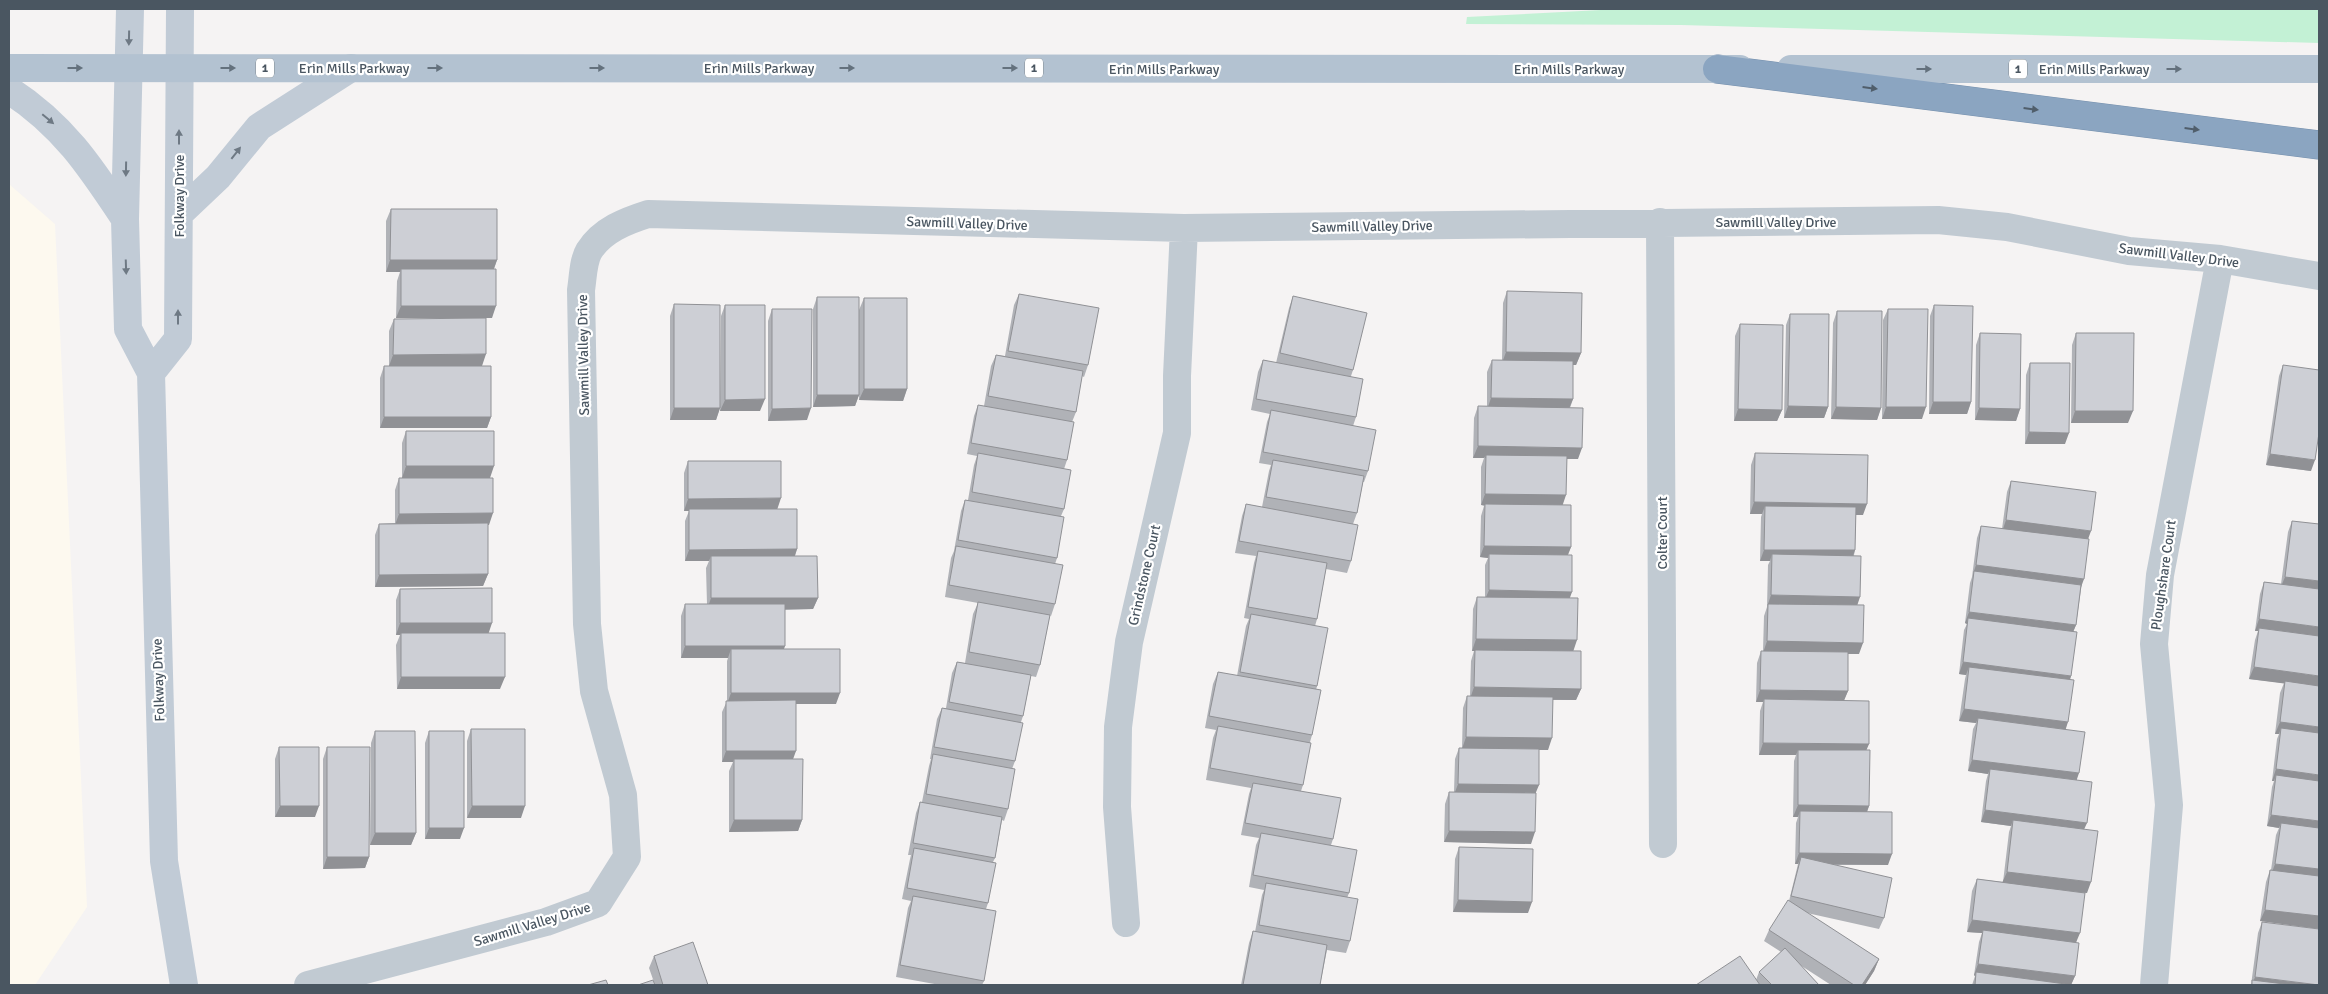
<svg xmlns="http://www.w3.org/2000/svg" width="2328" height="994" viewBox="0 0 2328 994" font-family="Signika,sans-serif">
<rect width="100%" height="100%" fill="#f5f3f3"/>
<path fill="#fdf9ef" d="M 9,184 L 55,224 L 87,907 L 35,985 L 9,985 Z"/>
<path fill="#c3f1d5" d="M 1620,9 L 2319,9 L 2319,43 L 1681,25 L 1466,24 L 1467,17 Z"/>
<g fill="none" stroke-linecap="round" stroke-linejoin="round">
<defs>
<path id="highway" d="M 1717,69 L 2319,145"/>
</defs>
<use href="#highway" stroke="#7690ad" stroke-width="29"/>
<path stroke="#c1cad2" stroke-width="28" d="M 1660,222 L 1663,844
M 1126,923 L 1117,807 L 1118,727 L 1129,642 L 1177,433 L 1177,376 L 1184,228
M 308,985 L 546,922 L 598,903 L 627,857 L 623,795 L 594,691 L 587,624 L 581,290 C 583,278 583,261 589,251 C 602,230 626,221 648,214 L 1184,228 L 1938,220 L 2007,227 L 2129,251 L 2220,259 L 2319,276
M 2154,985 L 2169,805 L 2154,644 L 2160,575 L 2220,259"/>
<path stroke="#c1cbd6" stroke-width="28" d="M 130,9 L 125,219 L 128,329 L 151,373 L 164,861 L 184,985
M 9,90 C 63,125 90,166 125,219
M 179,214 L 218,177 L 259,127 L 351,68
M 151,373 L 178,339 L 180,9"/>
<path stroke="#b3c2d1" stroke-width="28" d="M 9,68 L 1740,69
M 1791,69 L 2319,69"/>
<use href="#highway" stroke="#8ba5c1" stroke-width="28"/>
</g>
<path fill="#b0b2b7" d="M 391,209 L 497,260 L 494,269 L 492,318 L 396,318 L 397,281 L 400,272 L 386,272 L 386,221 Z
M 1507,291 L 1581,353 L 1576,365 L 1573,365 L 1573,399 L 1570,408 L 1578,459 L 1567,459 L 1562,505 L 1571,547 L 1568,555 L 1570,598 L 1573,651 L 1581,689 L 1576,700 L 1553,700 L 1548,750 L 1539,750 L 1531,844 L 1444,842 L 1445,804 L 1449,792 L 1454,792 L 1455,759 L 1459,748 L 1462,748 L 1463,708 L 1467,696 L 1470,696 L 1471,661 L 1474,651 L 1472,651 L 1473,609 L 1477,597 L 1485,597 L 1485,565 L 1488,558 L 1480,557 L 1481,516 L 1484,506 L 1481,505 L 1481,467 L 1484,458 L 1473,458 L 1474,418 L 1478,406 L 1487,406 L 1487,372 L 1492,360 L 1502,360 L 1503,303 Z
M 1019,294 L 1088,365 L 1084,377 L 1082,376 L 1076,412 L 1072,422 L 1067,460 L 1064,469 L 1064,509 L 1061,516 L 1057,558 L 1055,564 L 1055,604 L 1051,616 L 1050,615 L 1040,665 L 1036,677 L 1031,676 L 1023,716 L 1021,722 L 1015,761 L 1012,769 L 1008,809 L 1004,821 L 1002,820 L 995,858 L 993,862 L 988,903 L 986,909 L 984,981 L 982,985 L 940,985 L 896,977 L 908,908 L 911,901 L 902,899 L 910,859 L 911,855 L 908,855 L 916,813 L 920,802 L 922,802 L 929,766 L 931,759 L 930,759 L 937,719 L 942,708 L 946,708 L 952,673 L 957,662 L 965,663 L 973,614 L 978,603 L 945,597 L 951,558 L 954,551 L 961,511 L 965,500 L 968,500 L 974,465 L 977,456 L 967,454 L 974,416 L 978,405 L 984,406 L 991,366 L 996,355 L 1005,356 L 1014,305 Z
M 1293,296 L 1353,370 L 1351,376 L 1356,417 L 1353,426 L 1368,471 L 1364,482 L 1363,482 L 1357,513 L 1353,524 L 1351,561 L 1347,573 L 1326,569 L 1317,619 L 1315,626 L 1317,686 L 1316,690 L 1312,735 L 1310,742 L 1303,785 L 1301,791 L 1333,839 L 1331,845 L 1349,893 L 1347,898 L 1350,941 L 1346,953 L 1327,950 L 1320,985 L 1241,985 L 1249,943 L 1253,931 L 1255,932 L 1262,895 L 1264,890 L 1249,887 L 1256,845 L 1259,838 L 1241,835 L 1249,794 L 1251,788 L 1206,780 L 1213,738 L 1216,730 L 1205,728 L 1213,684 L 1218,672 L 1237,676 L 1246,626 L 1249,619 L 1244,618 L 1254,563 L 1256,556 L 1235,553 L 1242,516 L 1246,504 L 1262,507 L 1269,471 L 1271,465 L 1259,463 L 1267,422 L 1270,414 L 1251,410 L 1258,372 L 1263,360 L 1276,363 L 1289,308 Z
M 817,297 L 859,395 L 855,406 L 813,407 L 813,309 Z
M 864,298 L 907,389 L 903,401 L 859,400 L 859,310 Z
M 674,304 L 720,408 L 716,420 L 670,420 L 670,316 Z
M 725,305 L 760,411 L 720,411 L 721,316 Z
M 1934,305 L 1971,402 L 1967,414 L 1929,414 L 1930,316 Z
M 772,309 L 807,420 L 768,421 L 768,321 Z
M 1888,309 L 1922,419 L 1882,419 L 1883,320 Z
M 1837,311 L 1881,408 L 1877,420 L 1831,419 L 1833,323 Z
M 1790,314 L 1828,407 L 1824,418 L 1784,418 L 1786,325 Z
M 394,319 L 482,366 L 491,417 L 487,428 L 380,428 L 380,378 L 384,366 L 389,366 L 389,331 Z
M 1740,324 L 1782,410 L 1777,421 L 1734,421 L 1735,336 Z
M 1980,333 L 2020,409 L 2016,421 L 1975,420 L 1976,345 Z
M 2076,333 L 2128,423 L 2071,423 L 2072,345 Z
M 2030,363 L 2065,444 L 2025,444 L 2026,375 Z
M 2283,365 L 2311,471 L 2266,465 L 2279,376 Z
M 406,431 L 490,478 L 489,525 L 488,525 L 488,574 L 483,586 L 375,587 L 375,535 L 379,524 L 395,523 L 395,490 L 399,478 L 402,478 L 402,443 Z
M 1755,453 L 1863,515 L 1856,515 L 1855,550 L 1854,555 L 1857,605 L 1859,654 L 1848,654 L 1848,691 L 1844,700 L 1866,750 L 1869,806 L 1867,812 L 1888,865 L 1833,865 L 1884,918 L 1879,929 L 1807,913 L 1879,959 L 1874,971 L 1865,985 L 1831,985 L 1800,965 L 1819,985 L 1696,985 L 1756,980 L 1759,972 L 1781,952 L 1764,941 L 1769,930 L 1789,901 L 1798,864 L 1795,864 L 1796,823 L 1798,817 L 1793,817 L 1794,761 L 1796,755 L 1759,755 L 1760,711 L 1763,702 L 1756,702 L 1757,663 L 1761,651 L 1763,651 L 1764,616 L 1767,607 L 1768,565 L 1770,561 L 1760,561 L 1761,517 L 1762,514 L 1750,514 L 1751,465 Z
M 688,461 L 777,509 L 797,549 L 795,556 L 818,598 L 813,609 L 785,610 L 784,649 L 836,704 L 796,704 L 793,759 L 802,820 L 798,831 L 729,832 L 729,771 L 733,762 L 722,762 L 722,712 L 727,701 L 727,661 L 728,658 L 681,658 L 681,616 L 685,604 L 707,604 L 706,568 L 709,561 L 685,561 L 685,521 L 689,511 L 684,511 L 684,473 Z
M 2011,481 L 2088,539 L 2076,625 L 2073,632 L 2071,676 L 2070,680 L 2066,729 L 2077,780 L 2084,829 L 2087,893 L 2085,893 L 2076,942 L 2075,976 L 2071,985 L 2073,985 L 1972,985 L 1975,976 L 1974,975 L 1979,942 L 1982,933 L 1967,932 L 1972,891 L 1977,879 L 2003,882 L 2009,832 L 2011,826 L 1981,822 L 1986,781 L 1988,774 L 1968,771 L 1973,729 L 1976,723 L 1959,721 L 1965,679 L 1966,675 L 1959,674 L 1964,630 L 1967,624 L 1965,623 L 1970,583 L 1972,577 L 1977,538 L 1981,526 L 2002,529 L 2007,492 Z
M 2292,521 L 2319,929 L 2260,921 L 2266,882 L 2270,870 L 2271,870 L 2276,835 L 2279,828 L 2267,826 L 2272,787 L 2274,781 L 2272,781 L 2277,739 L 2279,734 L 2275,734 L 2280,693 L 2284,683 L 2249,679 L 2255,640 L 2258,631 L 2255,631 L 2260,594 L 2264,582 L 2281,584 L 2288,532 Z
M 400,589 L 488,633 L 500,689 L 397,689 L 396,645 L 400,635 L 396,635 L 396,600 Z
M 471,729 L 521,818 L 467,818 L 467,741 Z
M 375,731 L 416,833 L 411,845 L 370,845 L 371,743 Z
M 429,731 L 460,839 L 425,839 L 425,743 Z
M 279,747 L 315,817 L 275,817 L 275,759 Z
M 327,747 L 369,857 L 365,868 L 323,869 L 323,759 Z
M 1459,847 L 1528,913 L 1453,912 L 1455,859 Z
M 2262,922 L 2319,985 L 2251,985 L 2258,933 Z
M 654,956 L 708,985 L 655,985 L 649,968 Z"/>
<path fill="#909195" d="M 390,260 L 497,260 L 493,271 L 401,269 L 400,272 L 386,272 Z
M 401,306 L 496,306 L 492,318 L 396,318 Z
M 1506,352 L 1581,353 L 1576,365 L 1502,363 Z
M 486,354 L 482,366 L 389,366 L 393,355 Z
M 864,389 L 907,389 L 903,401 L 859,400 Z
M 817,395 L 859,395 L 855,406 L 813,407 Z
M 1491,398 L 1573,399 L 1568,411 L 1487,410 Z
M 765,399 L 760,411 L 720,411 L 725,400 Z
M 1933,402 L 1971,402 L 1967,414 L 1929,414 Z
M 1788,406 L 1828,407 L 1824,418 L 1784,418 Z
M 1836,407 L 1881,408 L 1877,420 L 1831,419 Z
M 1886,407 L 1926,407 L 1922,419 L 1882,419 Z
M 674,408 L 720,408 L 716,420 L 670,420 Z
M 811,408 L 807,420 L 768,421 L 772,409 Z
M 1979,408 L 2020,409 L 2016,421 L 1975,420 Z
M 1738,409 L 1782,410 L 1777,421 L 1734,421 Z
M 2075,411 L 2133,411 L 2128,423 L 2071,423 Z
M 384,417 L 491,417 L 487,428 L 380,428 Z
M 2029,432 L 2069,433 L 2065,444 L 2025,444 Z
M 1478,446 L 1582,448 L 1578,459 L 1485,458 L 1486,455 L 1484,458 L 1473,458 Z
M 2270,454 L 2315,460 L 2311,471 L 2266,465 Z
M 406,466 L 494,466 L 490,478 L 402,478 Z
M 1485,494 L 1566,495 L 1562,507 L 1481,505 Z
M 781,498 L 777,510 L 684,511 L 688,499 Z
M 1754,502 L 1867,504 L 1863,515 L 1765,514 L 1765,506 L 1762,514 L 1750,514 Z
M 493,513 L 489,525 L 395,525 L 399,514 Z
M 2006,520 L 2091,531 L 2087,542 L 2002,532 Z
M 1484,546 L 1571,547 L 1566,559 L 1489,554 L 1488,558 L 1480,557 Z
M 797,549 L 793,561 L 711,556 L 709,561 L 685,561 L 689,550 Z
M 1764,550 L 1855,550 L 1851,562 L 1772,554 L 1770,561 L 1760,561 Z
M 1976,565 L 2084,579 L 2080,590 L 1974,571 L 1972,577 Z
M 488,574 L 483,586 L 375,587 L 379,575 Z
M 2285,577 L 2319,581 L 2319,594 L 2280,589 Z
M 1489,590 L 1572,592 L 1568,603 L 1484,602 Z
M 1771,595 L 1860,597 L 1856,609 L 1768,604 Z
M 711,598 L 818,598 L 813,609 L 707,610 Z
M 1969,612 L 2076,625 L 2071,637 L 1968,618 L 1967,624 L 1965,623 Z
M 2259,619 L 2319,627 L 2319,639 L 2259,628 L 2258,631 L 2255,631 Z
M 400,623 L 492,623 L 488,635 L 401,633 L 400,635 L 396,635 Z
M 1476,639 L 1577,640 L 1573,652 L 1472,651 Z
M 1767,641 L 1863,643 L 1859,654 L 1763,653 Z
M 685,646 L 785,646 L 781,658 L 731,649 L 728,658 L 681,658 Z
M 1963,662 L 2071,676 L 2067,688 L 1969,667 L 1966,675 L 1959,674 Z
M 2254,667 L 2319,676 L 2319,688 L 2249,679 Z
M 401,677 L 505,677 L 500,689 L 397,689 Z
M 1474,687 L 1581,689 L 1576,700 L 1470,699 Z
M 1760,690 L 1848,691 L 1843,703 L 1764,699 L 1763,702 L 1756,702 Z
M 731,693 L 840,693 L 836,704 L 727,704 Z
M 1964,709 L 2068,722 L 2064,734 L 1978,718 L 1976,723 L 1959,721 Z
M 2280,722 L 2319,727 L 2319,740 L 2281,728 L 2279,734 L 2275,734 Z
M 1466,737 L 1552,738 L 1548,750 L 1462,749 Z
M 1763,743 L 1869,744 L 1864,756 L 1798,750 L 1796,755 L 1759,755 Z
M 726,751 L 796,751 L 792,762 L 734,759 L 733,762 L 722,762 Z
M 1972,760 L 2079,773 L 2075,785 L 1990,769 L 1988,774 L 1968,771 Z
M 2276,769 L 2319,775 L 2319,787 L 2276,775 L 2274,781 L 2272,781 Z
M 1458,784 L 1539,785 L 1534,797 L 1454,795 Z
M 1798,805 L 1869,806 L 1865,817 L 1800,811 L 1798,817 L 1793,817 Z
M 280,806 L 319,806 L 315,817 L 275,817 Z
M 472,806 L 525,806 L 521,818 L 467,818 Z
M 1985,810 L 2087,823 L 2082,834 L 2013,820 L 2011,826 L 1981,822 Z
M 2271,815 L 2319,821 L 2319,833 L 2281,823 L 2279,828 L 2267,826 Z
M 734,820 L 802,820 L 798,831 L 729,832 Z
M 429,828 L 464,828 L 460,839 L 425,839 Z
M 1449,831 L 1535,832 L 1531,844 L 1444,842 Z
M 375,833 L 416,833 L 411,845 L 370,845 Z
M 1799,853 L 1892,854 L 1888,865 L 1799,864 L 1801,857 L 1798,864 L 1795,864 Z
M 327,857 L 369,857 L 365,868 L 323,869 Z
M 2275,864 L 2319,869 L 2319,881 L 2271,875 Z
M 2007,872 L 2091,882 L 2087,893 L 2002,883 Z
M 1458,900 L 1532,902 L 1528,913 L 1453,912 Z
M 2265,910 L 2319,916 L 2319,929 L 2260,921 Z
M 1972,920 L 2080,933 L 2075,945 L 1983,930 L 1982,933 L 1967,932 Z
M 1879,959 L 1874,971 L 1865,985 L 1862,985 Z
M 1978,964 L 2075,976 L 2071,985 L 1976,972 L 1975,976 L 1974,975 Z
M 2255,977 L 2319,985 L 2252,985 Z"/>
<path fill="#cdcfd5" stroke="#909195" d="M 391,209 L 497,209 L 497,260 L 390,260 Z
M 401,269 L 496,269 L 496,306 L 401,306 Z
M 1507,291 L 1582,293 L 1581,353 L 1506,352 Z
M 1019,294 L 1099,308 L 1088,365 L 1008,351 Z
M 1293,296 L 1367,313 L 1353,370 L 1280,353 Z
M 817,297 L 859,297 L 859,395 L 817,395 Z
M 864,298 L 907,298 L 907,389 L 864,389 Z
M 674,304 L 720,305 L 720,408 L 674,408 Z
M 725,305 L 765,305 L 765,399 L 725,400 Z
M 1934,305 L 1973,306 L 1971,402 L 1933,402 Z
M 772,309 L 812,309 L 811,408 L 772,409 Z
M 1888,309 L 1928,309 L 1926,407 L 1886,407 Z
M 1837,311 L 1882,311 L 1881,408 L 1836,407 Z
M 1790,314 L 1829,314 L 1828,407 L 1788,406 Z
M 486,318 L 486,354 L 393,355 L 394,319 Z
M 1740,324 L 1783,325 L 1782,410 L 1738,409 Z
M 1980,333 L 2021,334 L 2020,409 L 1979,408 Z
M 2076,333 L 2134,333 L 2133,411 L 2075,411 Z
M 996,355 L 1083,371 L 1076,412 L 988,396 Z
M 1263,360 L 1363,379 L 1356,417 L 1256,399 Z
M 1492,360 L 1573,361 L 1573,399 L 1491,398 Z
M 2030,363 L 2070,363 L 2069,433 L 2029,432 Z
M 2283,365 L 2319,370 L 2319,433 L 2315,460 L 2270,454 Z
M 384,366 L 491,366 L 491,417 L 384,417 Z
M 978,405 L 1074,422 L 1067,460 L 971,443 Z
M 1478,406 L 1583,408 L 1582,448 L 1478,446 Z
M 1271,410 L 1376,430 L 1368,471 L 1263,452 Z
M 406,431 L 494,431 L 494,466 L 406,466 Z
M 978,453 L 1071,470 L 1064,509 L 972,492 Z
M 1755,453 L 1868,455 L 1867,504 L 1754,502 Z
M 1486,455 L 1567,456 L 1566,495 L 1485,494 Z
M 1273,460 L 1364,476 L 1357,513 L 1266,497 Z
M 688,461 L 781,461 L 781,498 L 688,499 Z
M 399,478 L 493,478 L 493,513 L 399,514 Z
M 2011,481 L 2096,492 L 2091,531 L 2006,520 Z
M 965,500 L 1064,517 L 1057,558 L 958,540 Z
M 1246,504 L 1358,525 L 1351,561 L 1239,541 Z
M 1485,504 L 1571,505 L 1571,547 L 1484,546 Z
M 1765,506 L 1856,507 L 1855,550 L 1764,550 Z
M 689,509 L 797,509 L 797,549 L 689,550 Z
M 2292,521 L 2319,524 L 2319,581 L 2285,577 Z
M 488,523 L 488,574 L 379,575 L 379,524 Z
M 1981,526 L 2089,539 L 2084,579 L 1976,565 Z
M 956,546 L 1063,565 L 1055,604 L 949,585 Z
M 1258,551 L 1327,563 L 1317,619 L 1248,607 Z
M 1489,554 L 1572,555 L 1572,592 L 1489,590 Z
M 1772,554 L 1861,556 L 1860,597 L 1771,595 Z
M 711,556 L 817,556 L 818,598 L 711,598 Z
M 1974,571 L 2081,585 L 2076,625 L 1969,612 Z
M 2264,582 L 2319,589 L 2319,627 L 2259,619 Z
M 492,588 L 492,623 L 400,623 L 400,589 Z
M 1477,597 L 1578,598 L 1577,640 L 1476,639 Z
M 978,602 L 1050,615 L 1040,665 L 969,652 Z
M 685,604 L 785,604 L 785,646 L 685,646 Z
M 1768,604 L 1864,605 L 1863,643 L 1767,641 Z
M 1251,614 L 1328,628 L 1317,686 L 1240,672 Z
M 1968,618 L 2077,632 L 2071,676 L 1963,662 Z
M 2259,628 L 2319,636 L 2319,676 L 2254,667 Z
M 401,633 L 505,633 L 505,677 L 401,677 Z
M 731,649 L 840,649 L 840,693 L 731,693 Z
M 1475,650 L 1581,651 L 1581,689 L 1474,687 Z
M 1761,651 L 1848,652 L 1848,691 L 1760,690 Z
M 957,662 L 1031,675 L 1023,716 L 949,702 Z
M 1969,667 L 2074,680 L 2068,722 L 1964,709 Z
M 1218,672 L 1321,690 L 1312,735 L 1209,716 Z
M 2285,681 L 2319,686 L 2319,727 L 2280,722 Z
M 1467,696 L 1553,697 L 1552,738 L 1466,737 Z
M 1764,699 L 1869,701 L 1869,744 L 1763,743 Z
M 796,700 L 796,751 L 726,751 L 726,701 Z
M 942,708 L 1023,723 L 1015,761 L 934,747 Z
M 1978,718 L 2085,732 L 2079,773 L 1972,760 Z
M 1218,726 L 1311,743 L 1303,785 L 1210,768 Z
M 2281,728 L 2319,733 L 2319,775 L 2276,769 Z
M 471,729 L 525,729 L 525,806 L 472,806 Z
M 375,731 L 415,731 L 416,833 L 375,833 Z
M 429,731 L 464,731 L 464,828 L 429,828 Z
M 279,747 L 319,747 L 319,806 L 280,806 Z
M 327,747 L 370,747 L 369,857 L 327,857 Z
M 1459,748 L 1539,749 L 1539,785 L 1458,784 Z
M 1798,750 L 1870,750 L 1869,806 L 1798,805 Z
M 933,754 L 1015,769 L 1008,809 L 926,794 Z
M 734,759 L 803,759 L 802,820 L 734,820 Z
M 1990,769 L 2092,782 L 2087,823 L 1985,810 Z
M 2276,775 L 2319,781 L 2319,821 L 2271,815 Z
M 1253,783 L 1341,798 L 1333,839 L 1245,823 Z
M 1449,792 L 1536,793 L 1535,832 L 1449,831 Z
M 920,802 L 1002,817 L 995,858 L 913,843 Z
M 1800,811 L 1892,812 L 1892,854 L 1799,853 Z
M 2013,820 L 2098,831 L 2091,882 L 2007,872 Z
M 2281,823 L 2319,828 L 2319,869 L 2275,864 Z
M 1261,833 L 1357,850 L 1349,893 L 1253,875 Z
M 1459,847 L 1533,849 L 1532,902 L 1458,900 Z
M 914,848 L 996,863 L 988,903 L 907,888 Z
M 1801,857 L 1892,878 L 1884,918 L 1791,896 Z
M 2270,870 L 2319,876 L 2319,916 L 2265,910 Z
M 1977,879 L 2085,893 L 2080,933 L 1972,920 Z
M 1266,883 L 1358,899 L 1350,941 L 1259,925 Z
M 913,896 L 996,911 L 984,981 L 900,965 Z
M 1788,900 L 1879,959 L 1862,985 L 1854,985 L 1769,930 Z
M 2262,922 L 2319,929 L 2319,985 L 2255,977 Z
M 1983,930 L 2079,943 L 2075,976 L 1978,964 Z
M 1253,931 L 1327,945 L 1320,985 L 1243,985 Z
M 693,942 L 708,985 L 663,985 L 654,956 Z
M 1785,948 L 1819,985 L 1772,985 L 1759,972 Z
M 1740,956 L 1760,985 L 1696,985 Z
M 1976,972 L 2073,985 L 1975,985 Z
M 606,980 L 608,985 L 588,985 Z
M 653,980 L 655,985 L 638,985 Z
M 2252,980 L 2293,985 L 2252,985 Z"/>
<defs><path id="oneway-solid" d="M-6-.8H1V-3.2L6.5 0L1 3.2V.8H-6Z" transform="scale(1.25)"/></defs>
<g fill="#6e7984">
<use href="#oneway-solid" transform="translate(129 38) rotate(91)"/>
<use href="#oneway-solid" transform="translate(48 119) rotate(40)"/>
<use href="#oneway-solid" transform="translate(179 137) rotate(-90)"/>
<use href="#oneway-solid" transform="translate(236 153) rotate(-52)"/>
<use href="#oneway-solid" transform="translate(126 169) rotate(91)"/>
<use href="#oneway-solid" transform="translate(126 267) rotate(88)"/>
<use href="#oneway-solid" transform="translate(178 317) rotate(-90)"/>
</g>
<g fill="#64717d">
<use href="#oneway-solid" transform="translate(75 68)"/>
<use href="#oneway-solid" transform="translate(228 68)"/>
<use href="#oneway-solid" transform="translate(435 68)"/>
<use href="#oneway-solid" transform="translate(597 68)"/>
<use href="#oneway-solid" transform="translate(847 68)"/>
<use href="#oneway-solid" transform="translate(1010 68)"/>
<use href="#oneway-solid" transform="translate(1924 69)"/>
<use href="#oneway-solid" transform="translate(2174 69)"/>
</g>
<g fill="#505e6b">
<use href="#oneway-solid" transform="translate(1870 88) rotate(7)"/>
<use href="#oneway-solid" transform="translate(2031 109) rotate(7)"/>
<use href="#oneway-solid" transform="translate(2192 129) rotate(7)"/>
</g>
<g text-anchor="middle" stroke-width="4.5" stroke-linejoin="round" paint-order="stroke">
<g fill="#fff" stroke="#808990" stroke-width="1">
<rect x="256" y="58.5" width="18" height="19" rx="4"/>
<rect x="1025" y="58.5" width="18" height="19" rx="4"/>
<rect x="2009" y="59.5" width="18" height="19" rx="4"/>
</g>
<g font-size="12" font-weight="bold" fill="#4a5661">
<text x="265" y="72">1</text>
<text x="1034" y="72">1</text>
<text x="2018" y="73">1</text>
</g>
<g font-size="14" fill="#4a5661" stroke="#fff">
<text x="354" y="73">Erin Mills Parkway</text>
<text x="759" y="73">Erin Mills Parkway</text>
<text x="1164" y="74">Erin Mills Parkway</text>
<text x="1569" y="74">Erin Mills Parkway</text>
<text x="2094" y="74">Erin Mills Parkway</text>
<text transform="translate(179 196) rotate(-90)" y="5">Folkway Drive</text>
<text x="1776" y="227">Sawmill Valley Drive</text>
<text transform="translate(967 223) rotate(2)" y="5">Sawmill Valley Drive</text>
<text transform="translate(1372 226) rotate(-1)" y="5">Sawmill Valley Drive</text>
<text transform="translate(2179 255) rotate(7)" y="5">Sawmill Valley Drive</text>
<text transform="translate(583 355) rotate(-91)" y="5">Sawmill Valley Drive</text>
<text transform="translate(1662 533) rotate(-90)" y="5">Colter Court</text>
<text transform="translate(1144 575) rotate(-77)" y="5">Grindstone Court</text>
<text transform="translate(2163 575) rotate(-82)" y="5">Ploughshare Court</text>
<text transform="translate(158 680) rotate(-92)" y="5">Folkway Drive</text>
<text transform="translate(532 924) rotate(-17)" y="5">Sawmill Valley Drive</text>
</g>
</g>
<rect width="2328" height="994" fill="none" stroke="#4a5661" stroke-width="20"/>
</svg>
